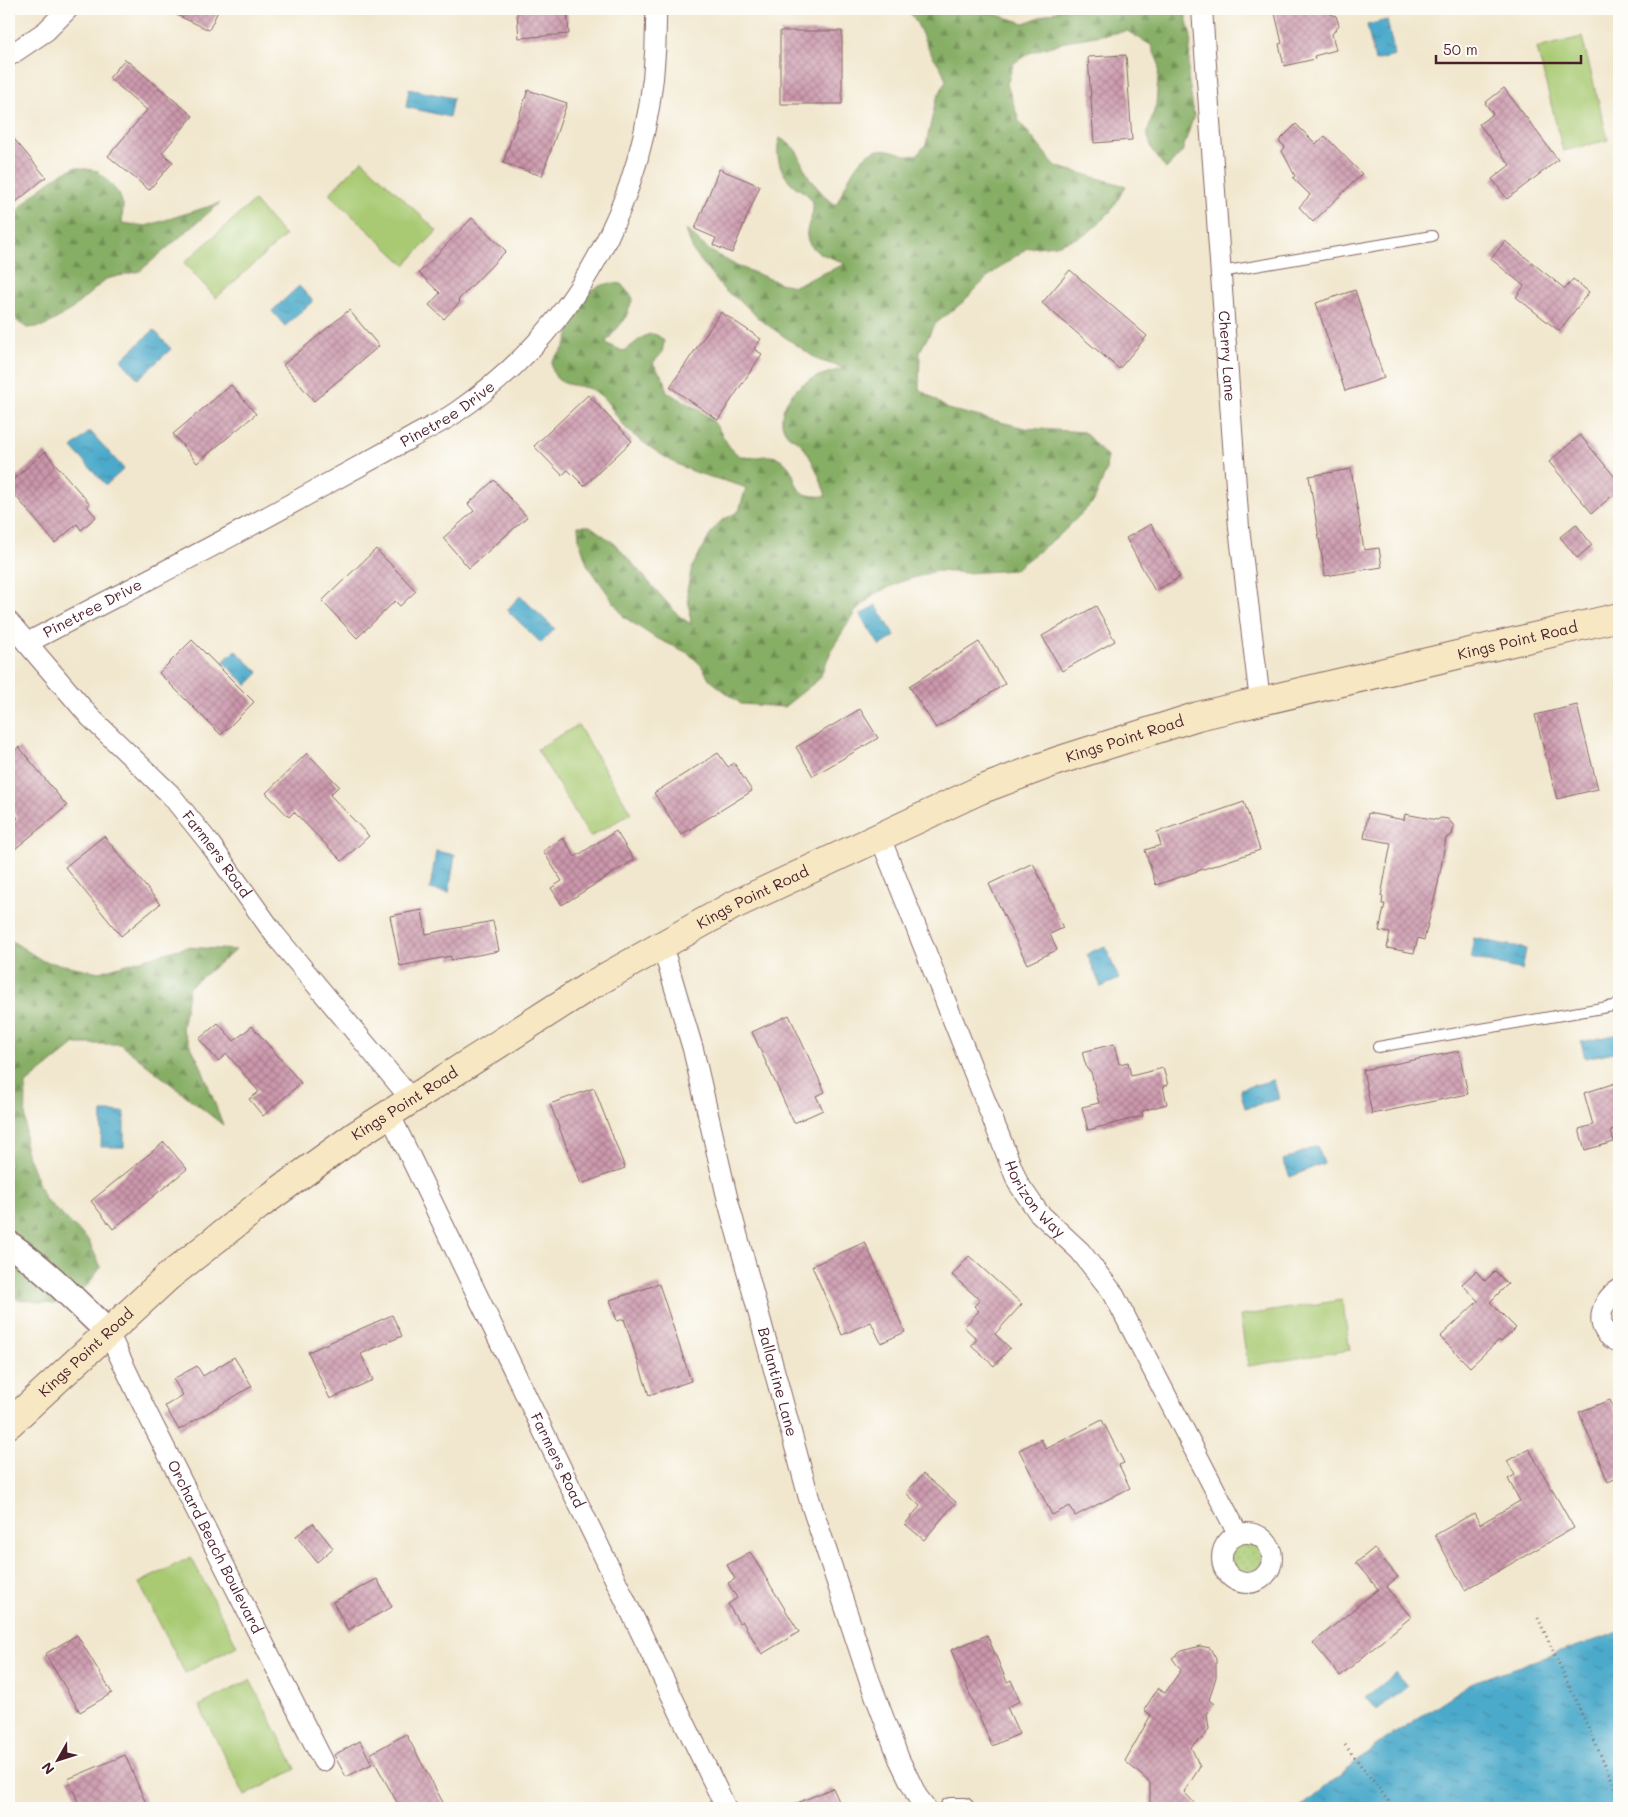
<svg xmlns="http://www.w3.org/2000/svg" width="1628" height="1817" viewBox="0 0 1628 1817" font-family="Mali,sans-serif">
<defs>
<pattern id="grass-dots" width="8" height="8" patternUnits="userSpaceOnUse" patternTransform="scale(1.25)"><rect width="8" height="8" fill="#a9ca73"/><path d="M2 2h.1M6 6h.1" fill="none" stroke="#93ad64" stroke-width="1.8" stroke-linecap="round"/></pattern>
<pattern id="forest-firs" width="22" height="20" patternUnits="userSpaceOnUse" patternTransform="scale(1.25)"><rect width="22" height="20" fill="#86ae65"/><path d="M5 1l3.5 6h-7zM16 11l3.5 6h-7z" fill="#708d53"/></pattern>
<pattern id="water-ripples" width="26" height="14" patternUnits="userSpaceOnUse" patternTransform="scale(1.25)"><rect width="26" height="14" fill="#4caacb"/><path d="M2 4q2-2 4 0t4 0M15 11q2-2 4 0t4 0" fill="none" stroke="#418aa5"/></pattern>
<pattern id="building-cross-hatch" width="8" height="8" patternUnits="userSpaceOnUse" patternTransform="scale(1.25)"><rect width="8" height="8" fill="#cb97ac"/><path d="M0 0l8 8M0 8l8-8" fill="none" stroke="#a77b8c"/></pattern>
</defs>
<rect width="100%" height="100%" fill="#fdfcf7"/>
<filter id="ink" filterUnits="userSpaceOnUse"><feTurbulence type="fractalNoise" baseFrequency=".02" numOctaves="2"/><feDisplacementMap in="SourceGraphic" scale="10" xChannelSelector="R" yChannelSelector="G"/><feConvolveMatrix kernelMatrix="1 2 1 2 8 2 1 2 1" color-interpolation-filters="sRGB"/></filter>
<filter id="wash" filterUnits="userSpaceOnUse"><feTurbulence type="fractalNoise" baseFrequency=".0096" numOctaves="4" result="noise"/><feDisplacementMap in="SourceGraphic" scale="20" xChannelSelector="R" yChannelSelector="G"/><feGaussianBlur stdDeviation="1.12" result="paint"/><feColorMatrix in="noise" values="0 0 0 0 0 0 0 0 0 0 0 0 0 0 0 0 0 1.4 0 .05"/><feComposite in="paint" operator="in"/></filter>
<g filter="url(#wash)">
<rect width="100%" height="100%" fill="#f1e7ce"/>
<path fill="url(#grass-dots)" stroke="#7a744f" d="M1229 1557a18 18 0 1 1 36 0a18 18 0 1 1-36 0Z"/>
<path fill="url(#forest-firs)" stroke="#686648" d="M 907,9 L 978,9 L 1024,23 L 1061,9 L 1184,9 L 1191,37 L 1188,75 L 1194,115 L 1182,152 L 1166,169 L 1152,150 L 1147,133 L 1156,105 L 1159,64 L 1151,45 L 1127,31 L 1071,40 L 1029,53 L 1014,63 L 1007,84 L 1019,121 L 1055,166 L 1126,186 L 1110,212 L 1087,234 L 1056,245 L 1027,248 L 991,274 L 963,302 L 935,324 L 920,351 L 919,389 L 948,409 L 1025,428 L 1084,432 L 1107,457 L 1106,471 L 1094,501 L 1062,533 L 1014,570 L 967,573 L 936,571 L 903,581 L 874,594 L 855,612 L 833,647 L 819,679 L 784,707 L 741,704 L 710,680 L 701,665 L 688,653 L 654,637 L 624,617 L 587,564 L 579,539 L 578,526 L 590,526 L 615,544 L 679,616 L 691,624 L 687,590 L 692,567 L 713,530 L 721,521 L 739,511 L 746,488 C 726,480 705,477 685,468 C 666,459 648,446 631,433 C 616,421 611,400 594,391 C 579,382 555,390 552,367 C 550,356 559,356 563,349 C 569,339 571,324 575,313 C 582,293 601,280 621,284 L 633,298 L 625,319 L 605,343 L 623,351 C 637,345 649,323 664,341 L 662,353 L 653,363 L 665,381 L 667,392 C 681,400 700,408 712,420 C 721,430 726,446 737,454 C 751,464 770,448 784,462 C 802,477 787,499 826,496 C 821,480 812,457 801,444 C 798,440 792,439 788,435 C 772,418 790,390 808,381 C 819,375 832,372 844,368 L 818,360 L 759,319 L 742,302 L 725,291 L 693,251 L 686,230 L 709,250 L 735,265 L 780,283 L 794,286 L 845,264 C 836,258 821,256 814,249 C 796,232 818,218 812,201 C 808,192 798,190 792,184 C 780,173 774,152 780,138 C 805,153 796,157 809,177 C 817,188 826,198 836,205 C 846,187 855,154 879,150 C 889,148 900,154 910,156 L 918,154 L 926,144 L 936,100 L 946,81 C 942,66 936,62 929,50 C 922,36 918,21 907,9 Z
M 75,167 L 98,171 L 108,181 L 119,194 L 123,205 L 122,223 L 146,226 L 220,203 L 140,271 L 106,279 L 72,309 L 45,326 L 27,328 L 18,322 L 11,311 L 9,220 C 27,199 49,178 75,167 Z
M 9,939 L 43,961 L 99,972 L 186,947 L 236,950 L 189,987 L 182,1029 L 200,1064 L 223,1125 L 120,1044 L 75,1044 L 26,1084 L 25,1149 L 44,1198 L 88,1240 L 101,1267 L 87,1286 L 54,1304 L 9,1298 Z"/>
<path fill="#a9ca73" stroke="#7a744f" d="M 1582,37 L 1608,140 L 1563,151 L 1537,48 Z
M 362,160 L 437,231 L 405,265 L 329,194 Z
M 254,201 L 285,236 L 216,298 L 184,263 Z
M 578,725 L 631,813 L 590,837 L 537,749 Z
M 1342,1300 L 1350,1350 L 1248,1366 L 1240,1316 Z
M 191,1557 L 237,1646 L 185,1673 L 139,1583 Z
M 250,1680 L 296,1769 L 245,1796 L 199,1706 Z"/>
<path fill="url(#water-ripples)" stroke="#4b647b" d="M 1387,20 L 1395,56 L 1375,61 L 1367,25 Z
M 409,89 L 453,98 L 449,117 L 406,107 Z
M 299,286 L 313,301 L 285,326 L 272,311 Z
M 154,330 L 171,349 L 138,379 L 121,360 Z
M 90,431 L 124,469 L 106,485 L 72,448 Z
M 520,596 L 555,629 L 541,643 L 507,610 Z
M 876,605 L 895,636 L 880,646 L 860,615 Z
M 235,650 L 259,673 L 247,685 L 223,662 Z
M 436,851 L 455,855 L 449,893 L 430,889 Z
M 1474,938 L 1526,949 L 1522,970 L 1470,958 Z
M 1105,946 L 1119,979 L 1101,987 L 1087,954 Z
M 1619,1034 L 1619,1051 L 1585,1058 L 1581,1042 Z
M 1274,1080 L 1279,1099 L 1245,1108 L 1240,1089 Z
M 102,1112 L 124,1112 L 124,1147 L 101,1147 Z
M 1317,1146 L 1324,1163 L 1290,1177 L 1283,1160 Z
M 1619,1632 L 1619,1808 L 1300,1808 L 1374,1747 L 1473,1682 Z
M 1396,1672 L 1407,1686 L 1377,1710 L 1366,1697 Z"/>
<g id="blocks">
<path fill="url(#building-cross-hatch)" d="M 164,9 L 219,9 L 209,30 Z
M 521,9 L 567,9 L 569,34 L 519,38 L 517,13 L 521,12 Z
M 1274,9 L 1327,9 L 1328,13 L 1336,16 L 1339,25 L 1332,34 L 1336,50 L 1314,56 L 1315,59 L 1284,66 L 1279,44 L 1282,43 Z
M 780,31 L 842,31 L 842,104 L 780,104 Z
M 1126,55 L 1132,140 L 1094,143 L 1088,57 Z
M 125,59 L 193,116 L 162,153 L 173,162 L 149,190 L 108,156 L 147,110 L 109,78 Z
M 1504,88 L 1558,160 L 1507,199 L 1492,179 L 1510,165 L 1479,124 L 1493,114 L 1485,103 Z
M 528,90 L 567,103 L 542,176 L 503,163 Z
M 1296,124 L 1316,144 L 1325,136 L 1362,174 L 1313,222 L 1299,207 L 1310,195 L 1293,178 L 1295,176 L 1282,151 L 1285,147 L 1279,141 Z
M 9,133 L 46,177 L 9,208 Z
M 719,169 L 760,186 L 732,253 L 713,245 L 716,238 L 695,229 Z
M 472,218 L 506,251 L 458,300 L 460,302 L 444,319 L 429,305 L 440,293 L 419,273 Z
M 1505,241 L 1565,289 L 1573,279 L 1589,292 L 1559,331 L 1516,297 L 1524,286 L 1491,259 Z
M 1070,270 L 1147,336 L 1119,369 L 1042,303 Z
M 1355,290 L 1384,378 L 1345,391 L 1316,303 Z
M 349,310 L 379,346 L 314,401 L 283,365 Z
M 721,312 L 761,339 L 754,349 L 762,354 L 718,420 L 670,387 Z
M 231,385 L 256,414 L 197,463 L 173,434 Z
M 588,395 L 632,441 L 584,486 L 568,470 L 562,475 L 534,446 Z
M 1580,435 L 1619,482 L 1619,490 L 1592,513 L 1549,462 Z
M 45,452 L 90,504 L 87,506 L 96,517 L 81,530 L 77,524 L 55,543 L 9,488 L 9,483 Z
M 1351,469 L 1364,550 L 1379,548 L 1382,567 L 1325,576 L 1309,476 Z
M 494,480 L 527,517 L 469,568 L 443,538 L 474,511 L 468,504 Z
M 1151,524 L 1180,577 L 1155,591 L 1126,538 Z
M 1576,524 L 1592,545 L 1577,558 L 1560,537 Z
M 376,549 L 416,591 L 400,606 L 395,601 L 357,638 L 322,601 Z
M 1096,606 L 1115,641 L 1062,671 L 1042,636 Z
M 192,640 L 254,702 L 221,735 L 159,673 Z
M 979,642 L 1005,684 L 936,728 L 909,686 Z
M 1577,705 L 1598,789 L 1557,799 L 1535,715 Z
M 860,709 L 878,738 L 813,776 L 796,747 Z
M 19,747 L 67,806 L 9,854 L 9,825 L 18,818 L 9,807 L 9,755 Z
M 307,753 L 339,786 L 330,795 L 369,836 L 342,861 L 294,812 L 289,817 L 266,793 Z
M 718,753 L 728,767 L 734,763 L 752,791 L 681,835 L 654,793 Z
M 1244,802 L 1260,850 L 1156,885 L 1145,850 L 1161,845 L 1157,832 Z
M 1368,813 L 1404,820 L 1405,814 L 1437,820 L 1441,818 L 1448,819 L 1454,826 L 1452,835 L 1446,838 L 1438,884 L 1424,940 L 1418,938 L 1414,953 L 1387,948 L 1390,933 L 1379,931 L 1385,904 L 1382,904 L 1383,896 L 1381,896 L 1391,843 L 1364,838 Z
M 616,831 L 634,860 L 562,905 L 551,888 L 562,881 L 543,851 L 563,838 L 575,857 Z
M 104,836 L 160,904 L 121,936 L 65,867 Z
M 1033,863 L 1063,928 L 1050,934 L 1057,950 L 1027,964 L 989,884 Z
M 422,910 L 426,934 L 493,921 L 499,951 L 451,960 L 451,956 L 400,966 L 390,916 Z
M 789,1015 L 825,1092 L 816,1096 L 823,1110 L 794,1123 L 752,1032 Z
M 218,1023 L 234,1041 L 252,1026 L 301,1083 L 263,1116 L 249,1099 L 259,1092 L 227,1054 L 218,1061 L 199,1039 Z
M 1114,1044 L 1119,1064 L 1128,1062 L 1131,1076 L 1163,1068 L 1168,1085 L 1163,1086 L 1167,1104 L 1142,1111 L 1143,1116 L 1088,1130 L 1082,1107 L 1099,1103 L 1091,1072 L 1087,1069 L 1082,1052 Z
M 1459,1051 L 1468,1094 L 1372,1114 L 1363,1070 Z
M 1619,1082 L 1619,1129 L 1611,1131 L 1614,1142 L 1585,1150 L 1579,1129 L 1593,1125 L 1584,1093 Z
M 594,1088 L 625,1168 L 581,1184 L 550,1104 Z
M 164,1142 L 187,1169 L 113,1229 L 91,1201 Z
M 865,1242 L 905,1332 L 881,1343 L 871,1322 L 842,1335 L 812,1266 Z
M 969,1256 L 1022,1304 L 995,1334 L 1010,1348 L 994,1366 L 971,1346 L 977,1339 L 964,1327 L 979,1311 L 974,1306 L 980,1300 L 952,1275 Z
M 1476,1271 L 1485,1281 L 1495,1271 L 1508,1284 L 1490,1302 L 1516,1328 L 1501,1342 L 1499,1340 L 1470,1367 L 1440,1337 L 1478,1301 L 1462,1284 Z
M 659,1284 L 691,1381 L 649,1395 L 624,1319 L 617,1321 L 610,1300 Z
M 392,1315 L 402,1336 L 361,1354 L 373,1380 L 330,1399 L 308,1352 Z
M 234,1357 L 252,1386 L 179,1430 L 165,1406 L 183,1395 L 173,1379 L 197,1366 L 203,1376 Z
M 1610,1400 L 1619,1422 L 1619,1477 L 1608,1482 L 1579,1412 Z
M 1102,1420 L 1124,1463 L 1119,1465 L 1130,1488 L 1075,1516 L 1070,1506 L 1052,1515 L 1019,1450 L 1041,1439 L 1046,1449 Z
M 1529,1449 L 1574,1528 L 1465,1590 L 1435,1535 L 1474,1513 L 1480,1524 L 1520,1501 L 1508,1479 L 1515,1475 L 1507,1461 Z
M 923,1474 L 956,1502 L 924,1540 L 905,1524 L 920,1506 L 906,1493 Z
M 313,1523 L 333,1548 L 317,1562 L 296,1536 Z
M 1374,1548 L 1398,1577 L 1386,1587 L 1411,1617 L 1340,1676 L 1313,1643 L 1378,1589 L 1356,1563 Z
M 750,1552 L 799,1632 L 762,1654 L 742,1621 L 739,1623 L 728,1604 L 737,1598 L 728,1583 L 735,1579 L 727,1565 Z
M 377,1579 L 392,1607 L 348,1630 L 333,1602 Z
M 77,1635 L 112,1693 L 80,1712 L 45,1654 Z
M 987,1635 L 1007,1682 L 1011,1680 L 1020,1701 L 1007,1707 L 1019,1734 L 992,1746 L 951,1650 Z
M 1200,1646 L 1210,1648 L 1216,1659 L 1216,1677 L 1209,1700 L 1214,1704 L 1207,1714 L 1209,1729 L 1204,1737 L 1191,1747 L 1200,1767 L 1184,1792 L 1199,1808 L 1150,1808 L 1150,1783 L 1125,1761 L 1151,1715 L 1144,1710 L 1158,1688 L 1165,1693 L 1181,1670 L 1172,1658 L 1182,1651 Z
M 406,1734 L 446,1808 L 400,1808 L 370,1754 Z
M 360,1741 L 372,1764 L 346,1777 L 334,1755 Z
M 125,1755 L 148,1808 L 81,1808 L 68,1779 Z
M 833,1788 L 842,1808 L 785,1808 Z"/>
</g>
</g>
<g filter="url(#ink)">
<use href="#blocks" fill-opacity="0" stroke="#846564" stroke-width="1"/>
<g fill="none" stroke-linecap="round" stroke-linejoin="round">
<defs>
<path id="service" d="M 1221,272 L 1432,236
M 1378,1047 L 1619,1005"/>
<g id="minor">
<path id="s1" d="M 1202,9 L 1239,528 L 1260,701"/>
<path d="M 9,56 L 46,31 L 68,9"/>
<path id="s2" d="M 9,622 L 90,717 L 170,794 L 210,844 L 275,935 L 411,1099"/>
<path id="s3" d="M 27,643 C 124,592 221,543 316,490 C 347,473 378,456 409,439 C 424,430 441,423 455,413 C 592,320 659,171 656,9"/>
<path id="s4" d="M 880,837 L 1018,1183 L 1038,1212 L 1080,1251 L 1113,1293 L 1238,1534"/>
<path id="s5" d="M 662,945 L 693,1049 L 728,1201 L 809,1498 L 869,1679 L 899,1759 L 917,1796 L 926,1808"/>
<path id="s6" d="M 389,1113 L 726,1808"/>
<path d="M 1619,1289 C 1599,1301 1592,1332 1619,1342"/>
<path id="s7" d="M 108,1332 L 138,1395 L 323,1761"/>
<circle cx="1247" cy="1558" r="25"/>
<path d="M 950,1808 L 964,1808"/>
</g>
<path id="tertiary" d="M 9,1244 C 46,1270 76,1301 108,1332"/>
<g id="secondary">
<path id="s8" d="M 9,1424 L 168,1277 L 258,1206 L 356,1135 L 588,987 L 732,906 L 980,790 L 1057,761 L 1198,716 L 1619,617"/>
</g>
</defs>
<use href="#service" stroke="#846564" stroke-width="12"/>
<use href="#minor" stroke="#846564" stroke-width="22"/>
<use href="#tertiary" stroke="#846564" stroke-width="28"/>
<use href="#secondary" stroke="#846564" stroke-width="30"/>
<path stroke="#846564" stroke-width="3" stroke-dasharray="1 4" stroke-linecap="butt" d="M 1538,1618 L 1619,1795
M 1345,1745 L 1394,1808"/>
<use href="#service" stroke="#fff" stroke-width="10"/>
<use href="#minor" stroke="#fff" stroke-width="20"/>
<use href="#tertiary" stroke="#fff" stroke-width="25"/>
<use href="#secondary" stroke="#f7e8c3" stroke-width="28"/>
</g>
</g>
<g text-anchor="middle" stroke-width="4" stroke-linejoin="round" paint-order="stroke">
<g font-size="15" fill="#4a1f2b" stroke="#fdfcf7">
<text dy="5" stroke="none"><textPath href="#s1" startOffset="348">Cherry Lane</textPath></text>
<text dy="5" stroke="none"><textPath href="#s3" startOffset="479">Pinetree Drive</textPath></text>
<text dy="5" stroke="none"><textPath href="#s3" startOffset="74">Pinetree Drive</textPath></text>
<text dy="5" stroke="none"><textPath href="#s8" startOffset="1725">Kings Point Road</textPath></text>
<text dy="5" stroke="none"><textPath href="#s8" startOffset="1320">Kings Point Road</textPath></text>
<text dy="5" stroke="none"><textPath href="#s2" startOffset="312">Farmers Road</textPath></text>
<text dy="5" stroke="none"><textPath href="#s8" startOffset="915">Kings Point Road</textPath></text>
<text dy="5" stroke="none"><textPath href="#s8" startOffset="510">Kings Point Road</textPath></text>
<text dy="5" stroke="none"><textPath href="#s4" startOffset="395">Horizon Way</textPath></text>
<text dy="5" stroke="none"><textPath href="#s8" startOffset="105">Kings Point Road</textPath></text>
<text dy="5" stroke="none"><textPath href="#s5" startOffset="452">Ballantine Lane</textPath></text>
<text dy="5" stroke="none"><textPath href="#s6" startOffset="386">Farmers Road</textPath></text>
<text dy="5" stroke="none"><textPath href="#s7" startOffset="240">Orchard Beach Boulevard</textPath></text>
</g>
</g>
<rect width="1628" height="1817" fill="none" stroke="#fdfcf7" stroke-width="30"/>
<g transform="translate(58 1760) rotate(231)" stroke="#fdfcf7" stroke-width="4" paint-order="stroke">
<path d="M0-4L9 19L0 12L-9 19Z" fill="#4a1f2b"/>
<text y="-8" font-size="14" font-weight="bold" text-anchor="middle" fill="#4a1f2b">N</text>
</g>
<path d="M1436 55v8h145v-8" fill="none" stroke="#4a1f2b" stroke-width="2.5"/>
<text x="1443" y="55" font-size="15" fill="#4a1f2b" stroke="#fdfcf7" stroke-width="4" paint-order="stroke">50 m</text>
</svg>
